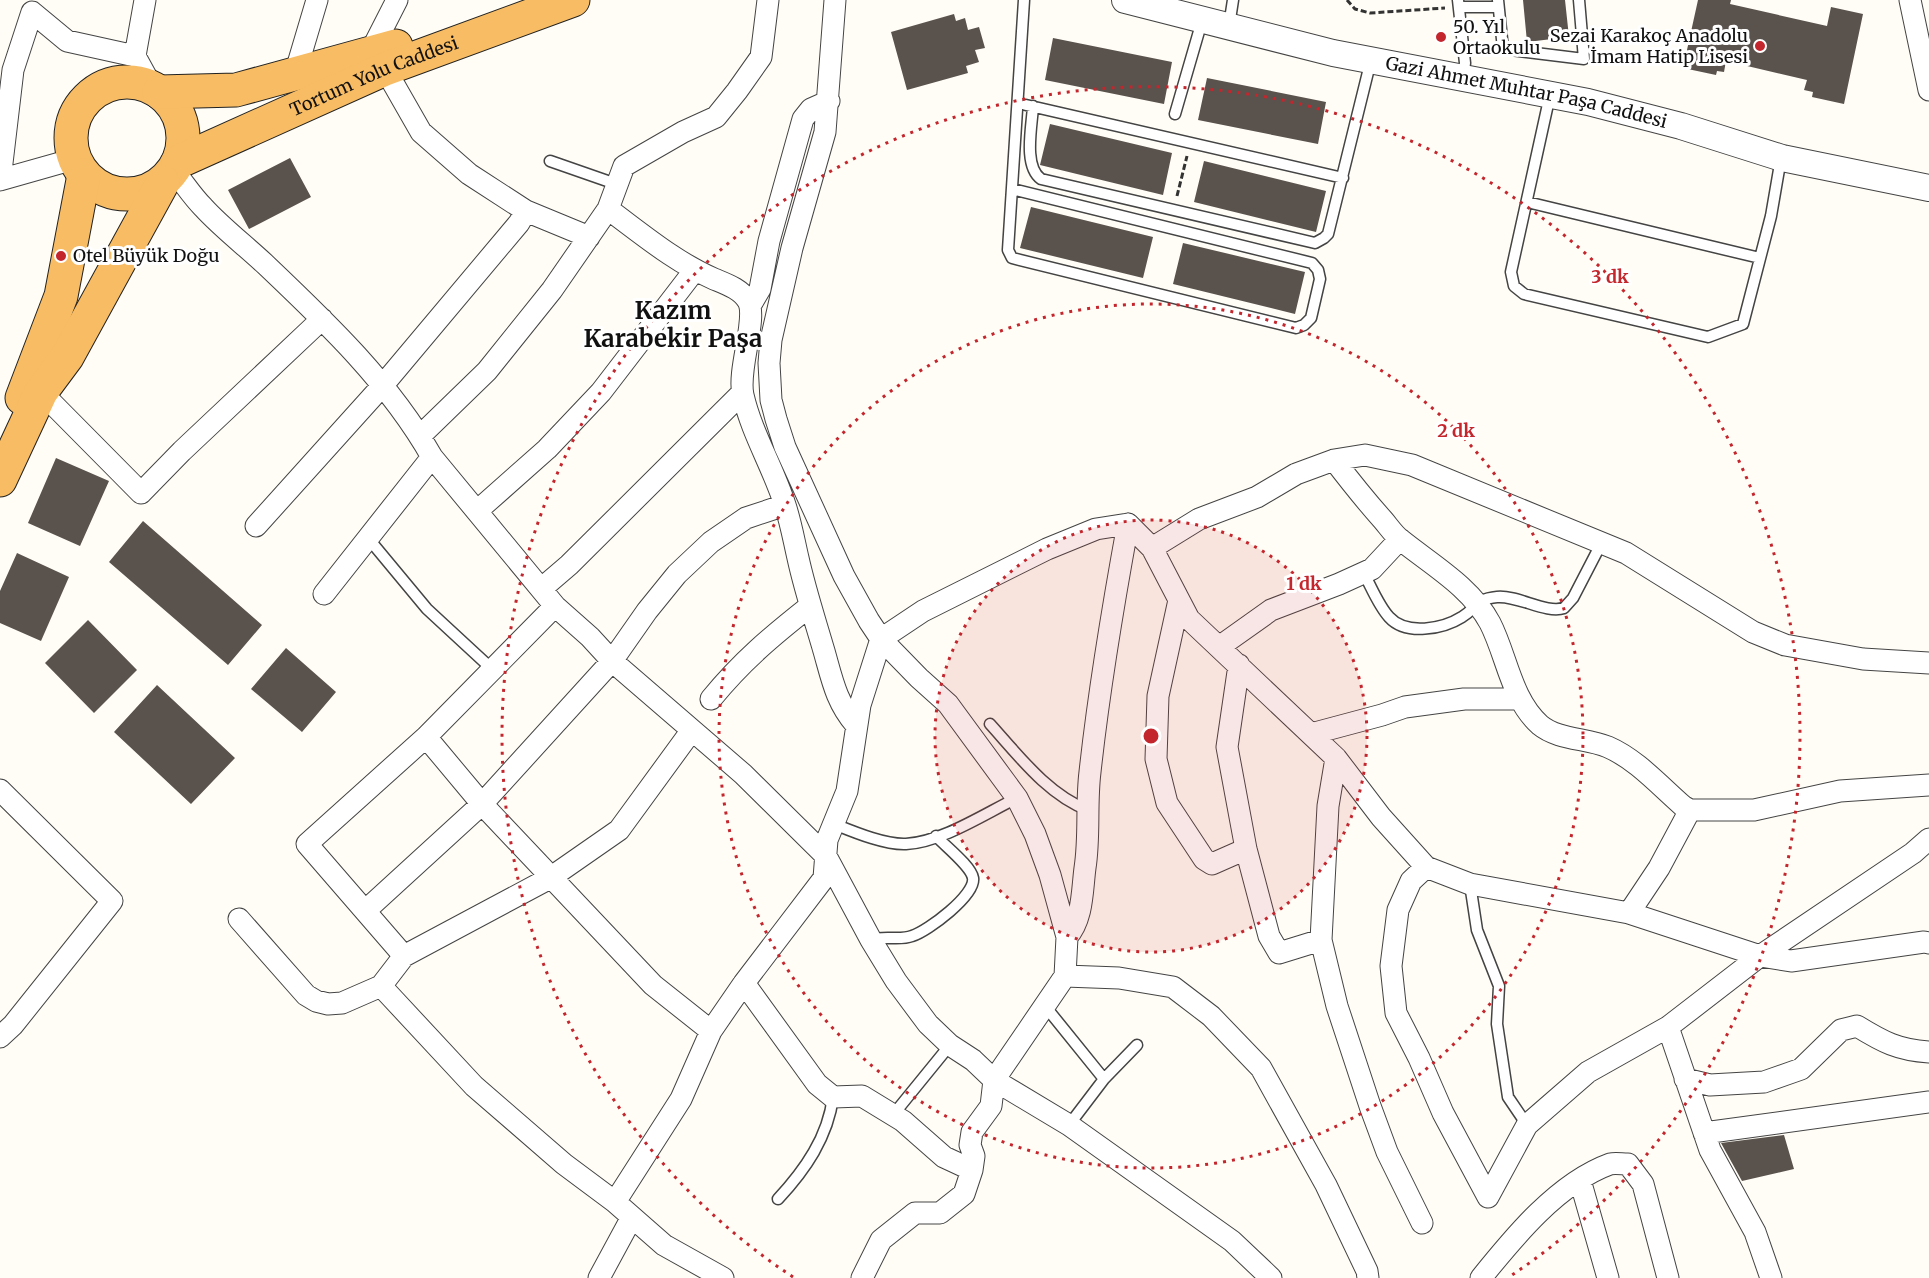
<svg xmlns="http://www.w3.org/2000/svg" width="1929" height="1278" viewBox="0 0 1929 1278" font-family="Merriweather,serif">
<rect width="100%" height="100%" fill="#fffdf5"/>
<path fill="#5a524d" d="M 1523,0 L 1565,0 L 1569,37 L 1527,42 Z
M 1698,0 L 1731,0 L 1730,4 L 1827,26 L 1831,7 L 1863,14 L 1844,104 L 1812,97 L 1813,92 L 1804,90 L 1807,80 L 1726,61 L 1724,72 L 1717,71 L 1716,75 L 1683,68 Z
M 954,14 L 956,21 L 965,18 L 968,30 L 979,27 L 985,48 L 975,50 L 979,62 L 966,66 L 968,73 L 907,90 L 891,32 Z
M 1053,38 L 1172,62 L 1164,104 L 1045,80 Z
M 1207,78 L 1326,102 L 1318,144 L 1198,120 Z
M 1050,124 L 1172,153 L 1163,195 L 1040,165 Z
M 290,158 L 311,197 L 249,229 L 228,190 Z
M 1204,161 L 1326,191 L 1316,232 L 1194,202 Z
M 1031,207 L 1153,237 L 1143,278 L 1020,248 Z
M 1183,243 L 1305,272 L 1295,314 L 1173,284 Z
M 56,458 L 109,481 L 80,546 L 28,523 Z
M 143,521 L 262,625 L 228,665 L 109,562 Z
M 17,553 L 69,577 L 41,641 L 0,623 L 0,591 Z
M 88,620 L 137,670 L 94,713 L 45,663 Z
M 286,648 L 336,692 L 302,732 L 251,689 Z
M 157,685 L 235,758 L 191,804 L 114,732 Z
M 1784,1135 L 1794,1169 L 1742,1181 L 1721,1143 Z"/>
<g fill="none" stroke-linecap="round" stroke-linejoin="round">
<defs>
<path id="service" d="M 1458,0 L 1465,63 L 1463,77
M 1498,0 L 1503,49 L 1584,59 L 1579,0
M 1459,7 L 1498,7
M 1229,26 L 1233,0
M 1550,95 L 1511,272 L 1514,286 L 1524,294 L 1708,337 L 1743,324 L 1771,216 L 1781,158
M 1026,105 L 1343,178
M 1033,106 C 1032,126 1023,166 1041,179 L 1315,243 L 1324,238 L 1328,234 L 1371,60
M 1175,114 L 1202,21
M 550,161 L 616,184
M 1012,189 L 1312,263 L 1318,270 L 1320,279 L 1311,318 L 1304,325 L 1296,328 L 1012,258 L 1008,250 L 1024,0
M 1527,202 L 1760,258
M 368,538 L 427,609 L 493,670
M 1363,572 C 1371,586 1378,605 1389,617 C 1406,636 1443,629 1462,617 C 1477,608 1475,599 1497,597 C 1518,595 1546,614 1564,608 L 1573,598 L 1602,542
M 990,724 C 1018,755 1048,795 1088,810
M 834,824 C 854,832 885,845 906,844 C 942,842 984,814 1017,798
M 1470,884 L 1477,930 L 1499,986 L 1497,1024 L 1508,1097 L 1527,1125
M 871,940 C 885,935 899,941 912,936 C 928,931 976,895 973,878 C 971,866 945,846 936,836
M 1045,1006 L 1104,1079
M 893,1115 L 950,1045
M 1069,1125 L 1104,1079 L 1137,1045
M 778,1199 C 805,1170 828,1137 833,1097"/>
<path id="minor" d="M 835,0 L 825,132 L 792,248 L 771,340 L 769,363 L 771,400 L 776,419 L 785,447 L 844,576 L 869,621 L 881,639 L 919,678 L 948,704 L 1017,798 L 1035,834 L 1050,875 L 1067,937 L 1065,976 L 994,1080 L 991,1106 L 972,1132 L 970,1145 L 974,1156 L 972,1170 L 964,1194 L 940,1213 L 915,1213 L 881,1240 L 862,1278
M 1910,0 L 1929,90
M 370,53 L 397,0
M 135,56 L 145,0
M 385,69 L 421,132 L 469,174 L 526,211 L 589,237
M 295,74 L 317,0
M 174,171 C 184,183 192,196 203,207 C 222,228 246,246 267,266 C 328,324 390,383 432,457 L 555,606 L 590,637 L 612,661 L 743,774 L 826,856 L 871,940 L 896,981 L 928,1024 L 950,1045 L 973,1060 L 994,1080 L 1069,1125 L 1232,1241 L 1271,1278
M 0,180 L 13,70 L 32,12 L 67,41 L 135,56 L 152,87
M 0,180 L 74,159
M 608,209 C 642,234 675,262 714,279 C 726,284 741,289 748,301 C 758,318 737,369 743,395 C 752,434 773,467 785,505 C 791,523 794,541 798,558 C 805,590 815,620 824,651 C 832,679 836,702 856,725
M 750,306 L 760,289 L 769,241 L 803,119 L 811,109 L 829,101
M 41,392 L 141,493 L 182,451 L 322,319
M 420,436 L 487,371 L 552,290 L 608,209 L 624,166 L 683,132 L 716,117 L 737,91 L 761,57 L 768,0
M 1334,460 C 1350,481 1366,501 1383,520 C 1389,527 1394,535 1401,540 C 1432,565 1471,587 1490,623 C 1507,656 1511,699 1540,725 C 1558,740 1587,738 1608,747 C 1636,759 1660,786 1683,806 L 1690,810 L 1754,810 L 1840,791 L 1929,785
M 477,511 L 547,449 L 601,392 L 694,271
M 256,526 L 383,385 L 519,223 L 526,211
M 541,589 L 569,565 L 742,393
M 324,594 L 432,457
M 1179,600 L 1158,696 L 1156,759 L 1167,803 L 1204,859 L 1212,864 L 1246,849
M 1219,647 L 1271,610 L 1339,584 L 1372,569 L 1400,539
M 1929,663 L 1863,659 L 1785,645 L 1753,632 L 1626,553 L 1412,465 L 1365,455 L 1334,460 L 1296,474 L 1257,497 L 1199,519 L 1152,548 L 1189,619 L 1336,758 L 1381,817 L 1426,867 L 1470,884 L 1629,913 L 1760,956 L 1791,961 L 1924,942 L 1929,943
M 1239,665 L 1227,747 L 1246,849 L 1269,936 L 1279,953 L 1321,940
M 711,699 C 742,661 772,636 810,606
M 1311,734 L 1382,715 L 1405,707 L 1464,699 L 1520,699
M 426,737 L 482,804 L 653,985 L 711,1031
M 1336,758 L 1328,806 L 1321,940 L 1337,1006 L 1370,1106 L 1387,1152 L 1422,1223
M 0,790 L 112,901 L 13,1025 L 0,1037
M 1426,867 L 1411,881 L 1398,910 L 1391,966 L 1396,1013 L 1419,1058 L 1443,1113 L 1488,1197
M 365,911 L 482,804 L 612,661 L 647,611 L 677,574 L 711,542 L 746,518 L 785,505
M 1629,913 L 1659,868 L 1690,810
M 239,919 L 306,995 L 316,1001 L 328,1004 L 342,1003 L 381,986 L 404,956 L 550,878 L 619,830 L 692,730
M 1067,937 C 1083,919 1082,891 1085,868 C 1090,836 1086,804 1090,772 C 1099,689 1113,606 1128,524
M 404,956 L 307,844 L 426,737 L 555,606
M 1065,976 L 1119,978 L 1173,987 L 1211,1016 L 1261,1068 L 1326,1185 L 1367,1271 L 1368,1278
M 744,983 L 817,1084 L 833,1097 L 862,1096 L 903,1121 L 944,1157 L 972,1170
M 381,986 L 474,1086 L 564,1164 L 615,1202
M 1668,1027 L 1710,1150 L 1755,1232 L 1771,1278
M 1685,1079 L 1710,1085 L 1764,1082 L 1801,1069 L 1841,1030 L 1857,1026 C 1883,1042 1898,1050 1929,1052
M 1704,1133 L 1929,1102
M 1580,1180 L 1608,1278
M 1488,1197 L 1527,1125 L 1588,1072 L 1668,1027 L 1760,956 L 1913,853 L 1929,839
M 599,1278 L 632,1217
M 723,1278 L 664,1245 L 615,1202 L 681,1099 L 711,1031 L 744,983 L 824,878 L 827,840 L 847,791 L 860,705 L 881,639 L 923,611 L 1047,549 L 1096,529 L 1128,524 L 1152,548
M 1481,1278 C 1514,1237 1558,1183 1610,1164 C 1615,1163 1622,1164 1628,1164 L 1643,1184 L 1668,1278"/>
<g id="tertiary">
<path id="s1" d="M 1125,0 L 1333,53 L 1588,102 L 1681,126 L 1782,158 L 1929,188"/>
</g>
<g id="trunk">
<circle cx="127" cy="138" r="56"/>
<path d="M 159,92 L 236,90 L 396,46"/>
<path id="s2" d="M 178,162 L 385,69 L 573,0"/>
<path d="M 22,398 L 61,296 L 84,175"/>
<path d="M 0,480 L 41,392 L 67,357 L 163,182"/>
</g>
</defs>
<use href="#service" stroke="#444" stroke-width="13"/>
<use href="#minor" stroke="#444" stroke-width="23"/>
<use href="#tertiary" stroke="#444" stroke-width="28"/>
<use href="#trunk" stroke="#222" stroke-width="35"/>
<path stroke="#333" stroke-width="3" stroke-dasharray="6 3" stroke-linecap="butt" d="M 1347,0 L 1355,9 L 1370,13 L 1445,8
M 1177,196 L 1187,156"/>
<use href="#service" stroke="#fff" stroke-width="10"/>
<use href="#minor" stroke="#fff" stroke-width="21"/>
<use href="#tertiary" stroke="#fff" stroke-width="26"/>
<use href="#trunk" stroke="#f7bc64" stroke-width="33"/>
</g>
<circle cx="1151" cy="736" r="216" fill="#c4262e" fill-opacity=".12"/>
<g fill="none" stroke="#c4262e" stroke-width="3" stroke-dasharray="3 6">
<circle cx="1151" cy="736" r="216"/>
<circle cx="1151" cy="736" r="432"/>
<path d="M793 1277A649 649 0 1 1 1509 1277"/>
</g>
<g fill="#c4262e" stroke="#fff" stroke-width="2">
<circle cx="1441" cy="37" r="6"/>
<circle cx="1760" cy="46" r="6"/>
<circle cx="61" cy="256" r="6"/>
</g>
<g text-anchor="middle" stroke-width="6" stroke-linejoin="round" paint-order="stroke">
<g font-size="18" fill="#111" stroke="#fff" text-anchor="start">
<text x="1453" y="33">50. Yıl<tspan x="1453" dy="21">Ortaokulu</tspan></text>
<text x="1748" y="42" text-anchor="end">Sezai Karakoç Anadolu<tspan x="1748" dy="21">İmam Hatip Lisesi</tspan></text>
<text x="73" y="262">Otel Büyük Doğu</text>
</g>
<g font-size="18" fill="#111" stroke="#fff">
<text dy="6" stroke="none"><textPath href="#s2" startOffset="214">Tortum Yolu Caddesi</textPath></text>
<text dy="6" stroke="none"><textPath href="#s1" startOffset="412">Gazi Ahmet Muhtar Paşa Caddesi</textPath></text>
</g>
<g font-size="24" font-weight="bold" fill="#111" stroke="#fff">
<text x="673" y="319">Kazım<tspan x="673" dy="28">Karabekir Paşa</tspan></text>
</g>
</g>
<circle cx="1151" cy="736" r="9" fill="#c4262e" stroke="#fff" stroke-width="3"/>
<g font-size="18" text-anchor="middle" font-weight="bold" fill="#c4262e" stroke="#fff" stroke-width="6" stroke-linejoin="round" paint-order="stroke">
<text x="1610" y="283">3 dk</text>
<text x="1456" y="437">2 dk</text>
<text x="1304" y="590">1 dk</text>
</g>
</svg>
